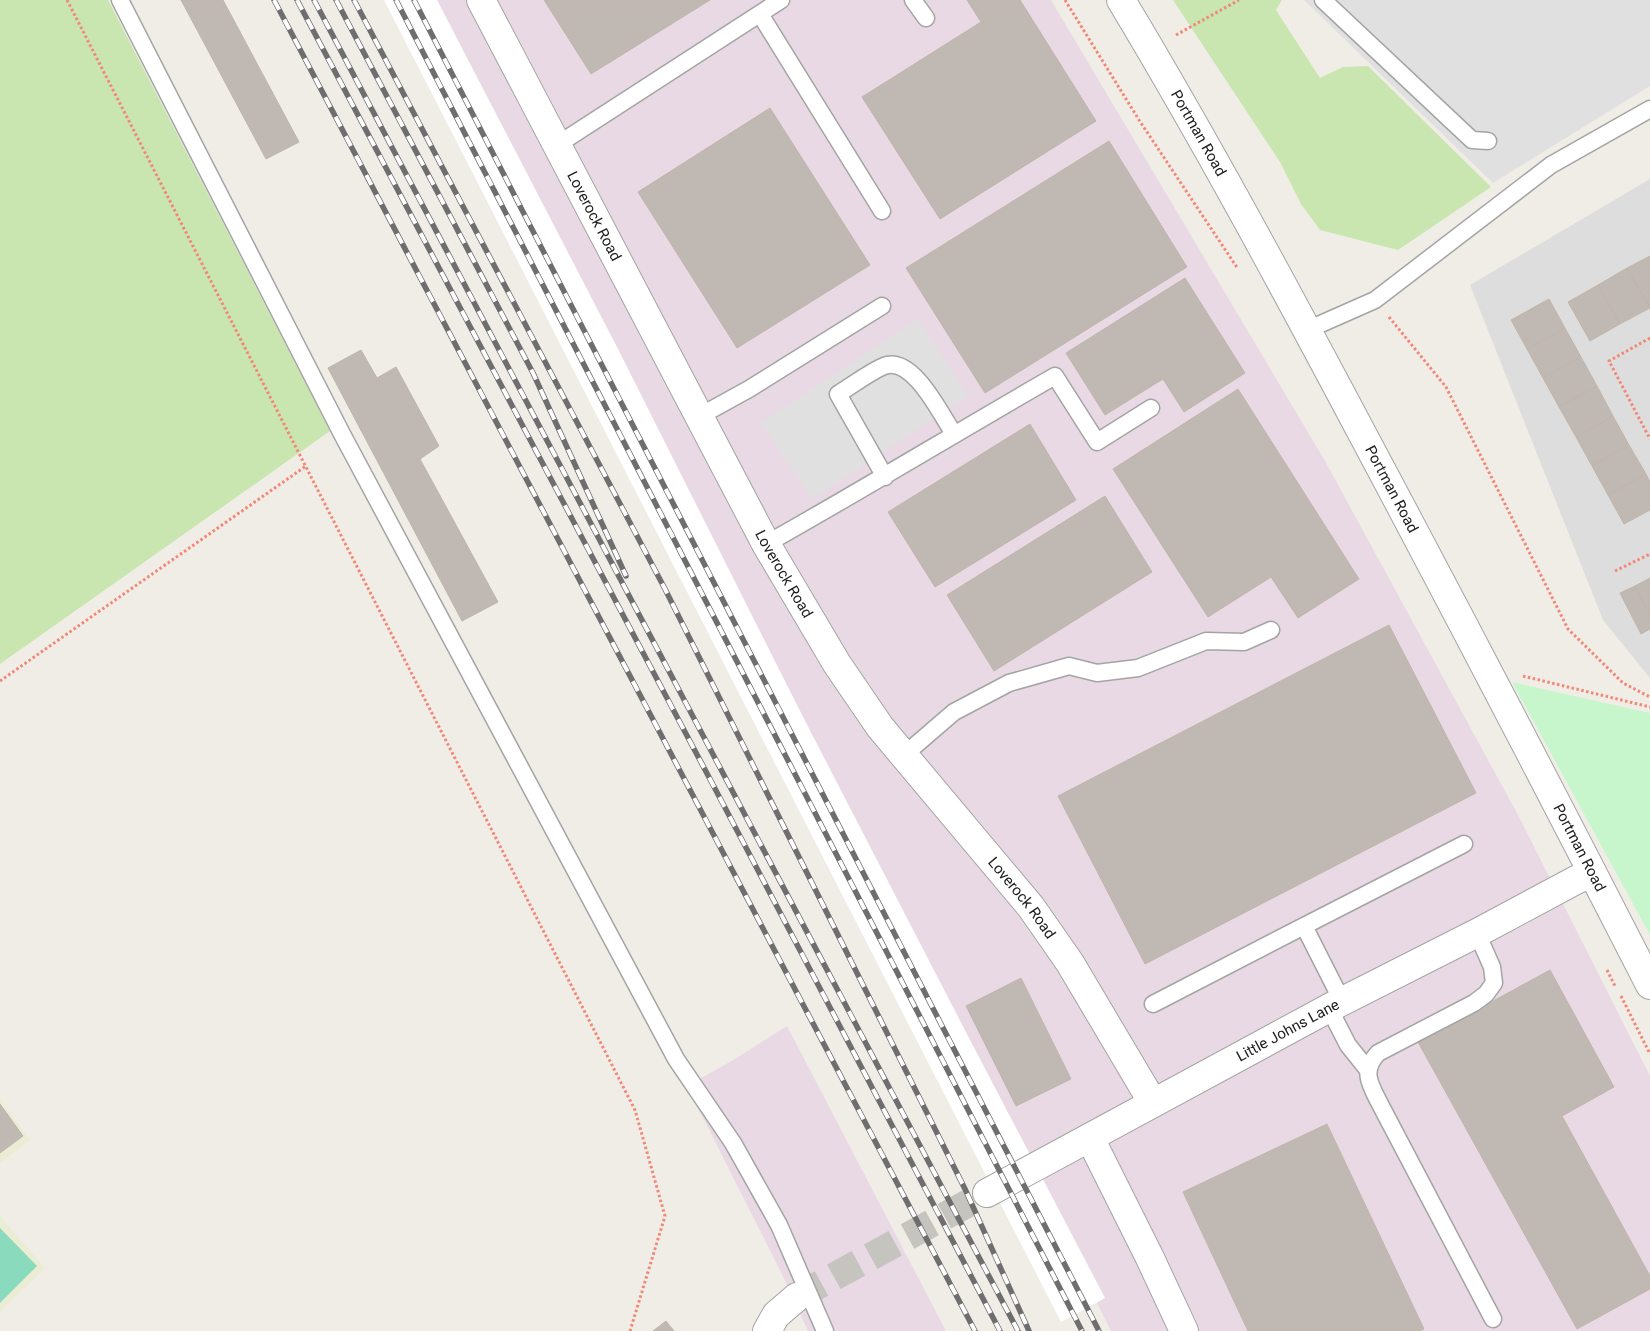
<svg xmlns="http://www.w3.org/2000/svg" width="1650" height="1331" viewBox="0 0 1650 1331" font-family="Roboto,sans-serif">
<rect width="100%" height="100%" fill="#f0ede7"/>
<path fill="#dedddd" d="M 1650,179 L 1650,678 L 1603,620 L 1470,285 Z"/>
<path fill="#e8d9e5" d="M 437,0 L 1051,0 L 1325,461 L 1518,815 L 1650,1076 L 1650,1331 L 1111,1331 L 803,717 Z
M 787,1026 L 946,1331 L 808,1331 L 782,1274 L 687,1086 L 735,1059 Z"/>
<path fill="#eaedd3" d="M 0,1099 L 30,1140 L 0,1163 Z
M 0,1216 L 45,1268 L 0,1312 Z"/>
<path fill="#c9e6b0" d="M 0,0 L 108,0 L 330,431 L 0,664 Z
M 1173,0 L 1282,0 L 1276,10 L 1320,78 L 1343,67 L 1368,66 L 1491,187 L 1398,250 L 1320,230 L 1301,204 L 1280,162 Z"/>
<path fill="#c7f6cd" d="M 1512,682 L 1650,713 L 1650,935 Z"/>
<path fill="#8adabe" d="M 0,1228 L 37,1266 L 0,1303 Z"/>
<path fill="#e0e0e0" d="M 1304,0 L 1650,0 L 1650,86 L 1493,183 Z
M 918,319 L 968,396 L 812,499 L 761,423 Z"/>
<path fill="#fff" d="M 384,0 L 437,0 L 617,347 L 803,717 L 969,1038 L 1105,1298 L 1061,1322 Z"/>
<path fill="#c0b9b3" stroke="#c1b5aa" d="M 181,0 L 223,0 L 299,142 L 266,159 Z
M 544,0 L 710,0 L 591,74 Z
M 967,0 L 1020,0 L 1096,121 L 940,219 L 862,97 L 981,22 Z
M 770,108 L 870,265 L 737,348 L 638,192 Z
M 1109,141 L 1187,267 L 985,393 L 906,268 Z
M 1650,256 L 1650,308 L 1627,268 Z
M 1627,268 L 1650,308 L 1620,324 L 1598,285 Z
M 1185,278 L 1245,373 L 1184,412 L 1163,379 L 1105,415 L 1066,353 Z
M 1598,285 L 1620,324 L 1590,341 L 1568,302 Z
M 1549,299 L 1565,328 L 1527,349 L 1511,320 Z
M 1565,328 L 1581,357 L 1543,378 L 1527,349 Z
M 361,350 L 377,378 L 396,367 L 439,446 L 420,459 L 498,602 L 462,621 L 328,368 Z
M 1581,357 L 1597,386 L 1559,407 L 1543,378 Z
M 1597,386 L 1613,416 L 1576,437 L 1559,407 Z
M 1238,389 L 1359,579 L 1298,618 L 1271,577 L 1208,617 L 1113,469 Z
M 1613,416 L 1629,445 L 1592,466 L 1576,437 Z
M 1030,424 L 1076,500 L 935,587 L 888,512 Z
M 1629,445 L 1646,474 L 1608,495 L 1592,466 Z
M 1646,474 L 1650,482 L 1650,510 L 1624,524 L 1608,495 Z
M 1105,496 L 1152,572 L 994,671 L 947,595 Z
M 1650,578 L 1650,614 L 1635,586 Z
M 1635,586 L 1650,614 L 1650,629 L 1641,634 L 1620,593 Z
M 1389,625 L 1476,793 L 1145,964 L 1058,796 Z
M 1550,970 L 1614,1087 L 1562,1116 L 1650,1276 L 1650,1289 L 1577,1329 L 1418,1042 Z
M 1021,978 L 1071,1079 L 1016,1106 L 966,1006 Z
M 0,1104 L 23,1136 L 0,1153 Z
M 1327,1124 L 1424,1329 L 1420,1331 L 1248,1331 L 1183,1192 Z
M 666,1321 L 674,1331 L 653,1331 Z"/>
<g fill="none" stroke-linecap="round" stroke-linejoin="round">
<path stroke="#c6c4bf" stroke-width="28" stroke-dasharray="28 14" stroke-linecap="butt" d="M 797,1297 L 987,1193"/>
<defs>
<path id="service" d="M 120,0 L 342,434 L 676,1059 L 733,1143 L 779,1225 L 825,1331
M 913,0 L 926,18
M 1323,0 L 1472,140 L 1488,141
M 760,14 L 882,211
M 557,145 L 781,0
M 1307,330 L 1375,300 L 1551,165 L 1650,109
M 700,416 L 749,389 L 882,306
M 885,477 L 838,394 C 853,385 868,373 884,366 C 913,355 941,415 954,434
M 766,544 C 864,489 959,431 1055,376 L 1097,442 L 1151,408
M 904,755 L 954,712 L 1009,683 L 1069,666 L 1097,673 L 1138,668 L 1206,641 L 1244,642 L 1271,630
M 1304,926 L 1464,844
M 1477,933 L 1492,967 L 1494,983 L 1486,994 L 1474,1003 L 1378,1053 C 1360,1072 1371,1086 1381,1106 L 1493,1319
M 1153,1004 L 1304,926 L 1342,1001
M 1329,1008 L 1348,1045 L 1368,1070"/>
<g id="minor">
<path id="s1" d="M 481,0 L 766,544 L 837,664 L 880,727 L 1031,907 L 1070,963 L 1153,1103"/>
<path d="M 1090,1138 L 1149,1256 L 1184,1331"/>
<path id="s2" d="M 987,1193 L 1329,1008 L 1477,933 L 1576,880 L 1592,873"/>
<path d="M 767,1331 L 776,1315 L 797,1297"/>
</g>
<g id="tertiary">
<path id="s3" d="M 1121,0 C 1207,143 1286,290 1364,437 C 1461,619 1556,801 1650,985"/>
</g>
</defs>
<use href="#service" stroke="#a4a4a4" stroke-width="19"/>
<use href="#minor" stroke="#a4a4a4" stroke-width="30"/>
<use href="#tertiary" stroke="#a4a4a4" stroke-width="30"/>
<path stroke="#f28776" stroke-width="3" stroke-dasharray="2.5 2.5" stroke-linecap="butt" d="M 67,0 L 635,1110 L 665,1216 L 630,1331
M 1065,0 L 1139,120 L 1238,269
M 1176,35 L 1239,0
M 1389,317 L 1446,387 L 1568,629 L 1623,683 L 1650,697
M 1650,338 L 1609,361 L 1650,439
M 1615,571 L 1650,554
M 1523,676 L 1650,707
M 0,681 L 306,466
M 1607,970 L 1615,986
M 1621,996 L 1650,1054"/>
<use href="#service" stroke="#fff" stroke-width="16"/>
<use href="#minor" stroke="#fff" stroke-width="28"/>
<use href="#tertiary" stroke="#fff" stroke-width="28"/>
<defs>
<path id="rail" d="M 274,0 L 975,1331
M 297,0 L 711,781 L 1000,1331
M 314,0 L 1018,1331
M 336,0 L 533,373 L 626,576
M 354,0 L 665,589 L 965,1189 L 1029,1331
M 396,0 L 1082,1331
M 414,0 L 1099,1331"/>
</defs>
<use href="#rail" stroke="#6e6e6e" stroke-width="5.5"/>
<use href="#rail" stroke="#fff" stroke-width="4" stroke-dasharray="11" stroke-linecap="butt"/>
</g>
<g text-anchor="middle" stroke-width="4" stroke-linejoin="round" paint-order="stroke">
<g font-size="15" fill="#202020" stroke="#fff">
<text dy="5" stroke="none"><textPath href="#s3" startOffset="154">Portman Road</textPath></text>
<text dy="5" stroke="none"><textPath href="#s1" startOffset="244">Loverock Road</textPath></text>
<text dy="5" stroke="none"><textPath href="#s3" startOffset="559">Portman Road</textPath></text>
<text dy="5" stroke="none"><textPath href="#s1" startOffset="649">Loverock Road</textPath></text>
<text dy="5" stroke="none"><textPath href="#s3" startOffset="964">Portman Road</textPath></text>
<text dy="5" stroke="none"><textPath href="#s1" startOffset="1052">Loverock Road</textPath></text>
<text dy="5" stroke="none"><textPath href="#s2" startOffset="342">Little Johns Lane</textPath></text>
</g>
</g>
</svg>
